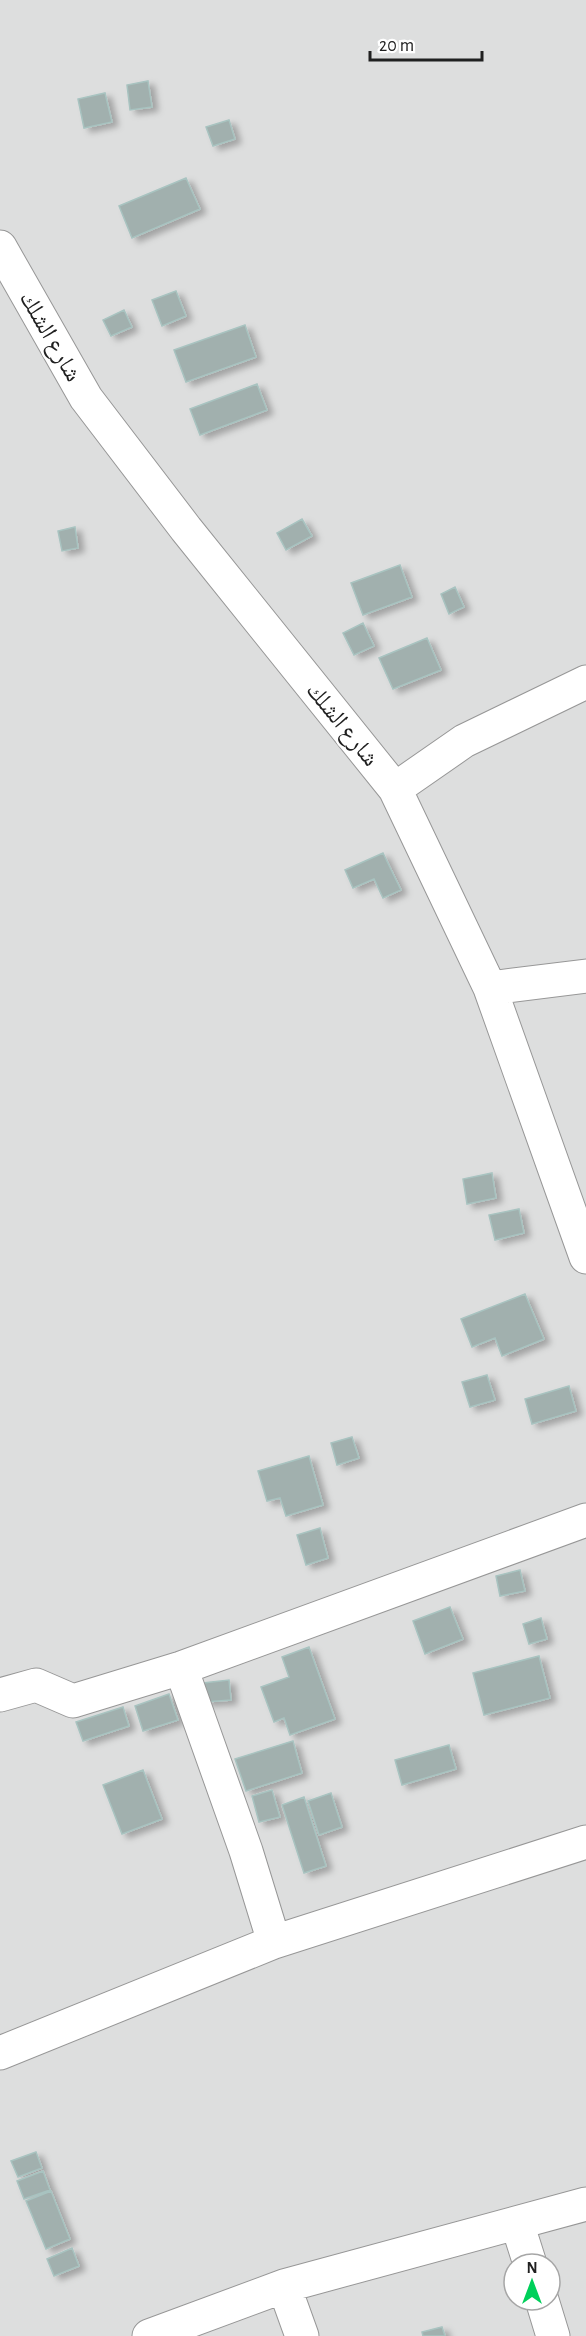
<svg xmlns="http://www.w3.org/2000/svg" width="586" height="2336" viewBox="0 0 586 2336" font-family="'Alegreya Sans','Noto Naskh Arabic',sans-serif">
<defs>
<filter id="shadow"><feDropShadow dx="6" dy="4" stdDeviation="3" flood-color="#0004"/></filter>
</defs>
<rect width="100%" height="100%" fill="#e6f0f1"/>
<path fill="#dddede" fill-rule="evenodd" d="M 0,0 L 586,0 L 586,2336 L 0,2336 ZM 514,2264 L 550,2264 L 550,2300 L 514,2300 Z"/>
<path fill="#a1b0ae" stroke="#a8c3c0" stroke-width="1.5" filter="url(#shadow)" d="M 148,81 L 152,107 L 130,110 L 127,85 Z
M 105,93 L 112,122 L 84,128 L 78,99 Z
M 229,120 L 235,139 L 213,146 L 206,127 Z
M 186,178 L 200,209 L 132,238 L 119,206 Z
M 176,291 L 186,316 L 162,326 L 152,300 Z
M 124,310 L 132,327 L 111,336 L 103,320 Z
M 245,325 L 256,357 L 186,382 L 174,350 Z
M 257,384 L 267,410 L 200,435 L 190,409 Z
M 302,519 L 312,536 L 286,550 L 277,533 Z
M 75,527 L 78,548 L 62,551 L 58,531 Z
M 400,565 L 412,597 L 363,615 L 351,583 Z
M 455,587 L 464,607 L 449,614 L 441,594 Z
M 363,623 L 374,646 L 354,655 L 343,633 Z
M 427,638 L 441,670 L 393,689 L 379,658 Z
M 383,853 L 401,890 L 383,898 L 374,879 L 353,888 L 345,870 Z
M 492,1173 L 496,1198 L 467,1204 L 463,1179 Z
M 519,1209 L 524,1233 L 495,1240 L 489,1215 Z
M 525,1294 L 544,1339 L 502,1356 L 495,1338 L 472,1347 L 461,1319 Z
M 487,1375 L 495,1400 L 470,1407 L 462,1382 Z
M 569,1386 L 576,1411 L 532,1424 L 525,1399 Z
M 352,1437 L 359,1458 L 337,1465 L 331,1443 Z
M 309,1456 L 323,1505 L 286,1516 L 280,1498 L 267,1501 L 258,1471 Z
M 320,1528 L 328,1558 L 306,1565 L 297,1535 Z
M 520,1570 L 525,1591 L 500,1596 L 496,1576 Z
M 450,1607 L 463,1639 L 425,1654 L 413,1621 Z
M 541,1618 L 547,1639 L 529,1644 L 523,1624 Z
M 309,1647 L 335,1719 L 290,1735 L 284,1718 L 274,1722 L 261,1687 L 289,1677 L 282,1657 Z
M 539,1656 L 550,1698 L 484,1715 L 473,1673 Z
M 229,1680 L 231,1700 L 205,1702 L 203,1683 Z
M 169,1694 L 178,1720 L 143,1731 L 135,1706 Z
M 123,1707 L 129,1726 L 83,1741 L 76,1722 Z
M 293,1741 L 302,1773 L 246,1791 L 235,1759 Z
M 449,1745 L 456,1769 L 402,1785 L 395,1760 Z
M 143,1770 L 162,1819 L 122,1834 L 103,1785 Z
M 272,1790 L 280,1817 L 259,1822 L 252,1796 Z
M 331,1793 L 342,1827 L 319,1835 L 308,1801 Z
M 304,1797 L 326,1866 L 304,1873 L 282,1805 Z
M 36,2152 L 42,2168 L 18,2177 L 11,2161 Z
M 43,2171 L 50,2190 L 24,2199 L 17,2181 Z
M 51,2191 L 70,2239 L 46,2249 L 26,2201 Z
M 72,2248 L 79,2266 L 54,2276 L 47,2259 Z
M 442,2327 L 445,2336 L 423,2336 L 422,2332 Z"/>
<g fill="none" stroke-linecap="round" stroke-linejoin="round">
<defs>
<path id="minor" d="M 0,247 L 86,398 L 186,529 L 395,789 L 490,988 L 586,1257
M 395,789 L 464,741 L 586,682
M 490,988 L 586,976
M 181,1668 L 246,1851 L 274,1942
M 0,1695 L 36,1685 L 73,1701 L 181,1668 L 586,1520
M 0,2053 L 274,1942 L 586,1842
M 517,2223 L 530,2264
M 284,2286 L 302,2336
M 542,2300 L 553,2336
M 149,2336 L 284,2286 L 586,2204"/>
</defs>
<use href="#minor" stroke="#979797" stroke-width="35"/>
<use href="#minor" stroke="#fff" stroke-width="33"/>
</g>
<g text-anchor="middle" stroke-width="4.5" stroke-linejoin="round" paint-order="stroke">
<g font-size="24" fill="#202020" stroke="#fff">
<text transform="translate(51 336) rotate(60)" y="8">شارع الشلك</text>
<text transform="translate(343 724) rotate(51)" y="8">شارع الشلك</text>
</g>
</g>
<g transform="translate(532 2282)"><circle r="28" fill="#ffffff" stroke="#a6a6a6" stroke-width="1.5"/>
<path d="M0-4.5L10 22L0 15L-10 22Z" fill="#00d05a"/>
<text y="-9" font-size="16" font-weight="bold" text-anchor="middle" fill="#202020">N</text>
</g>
<path d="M370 51v9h112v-9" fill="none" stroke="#202020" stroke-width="3"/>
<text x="379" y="51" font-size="18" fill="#202020" stroke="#ffffff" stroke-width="4.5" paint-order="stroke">20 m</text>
</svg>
